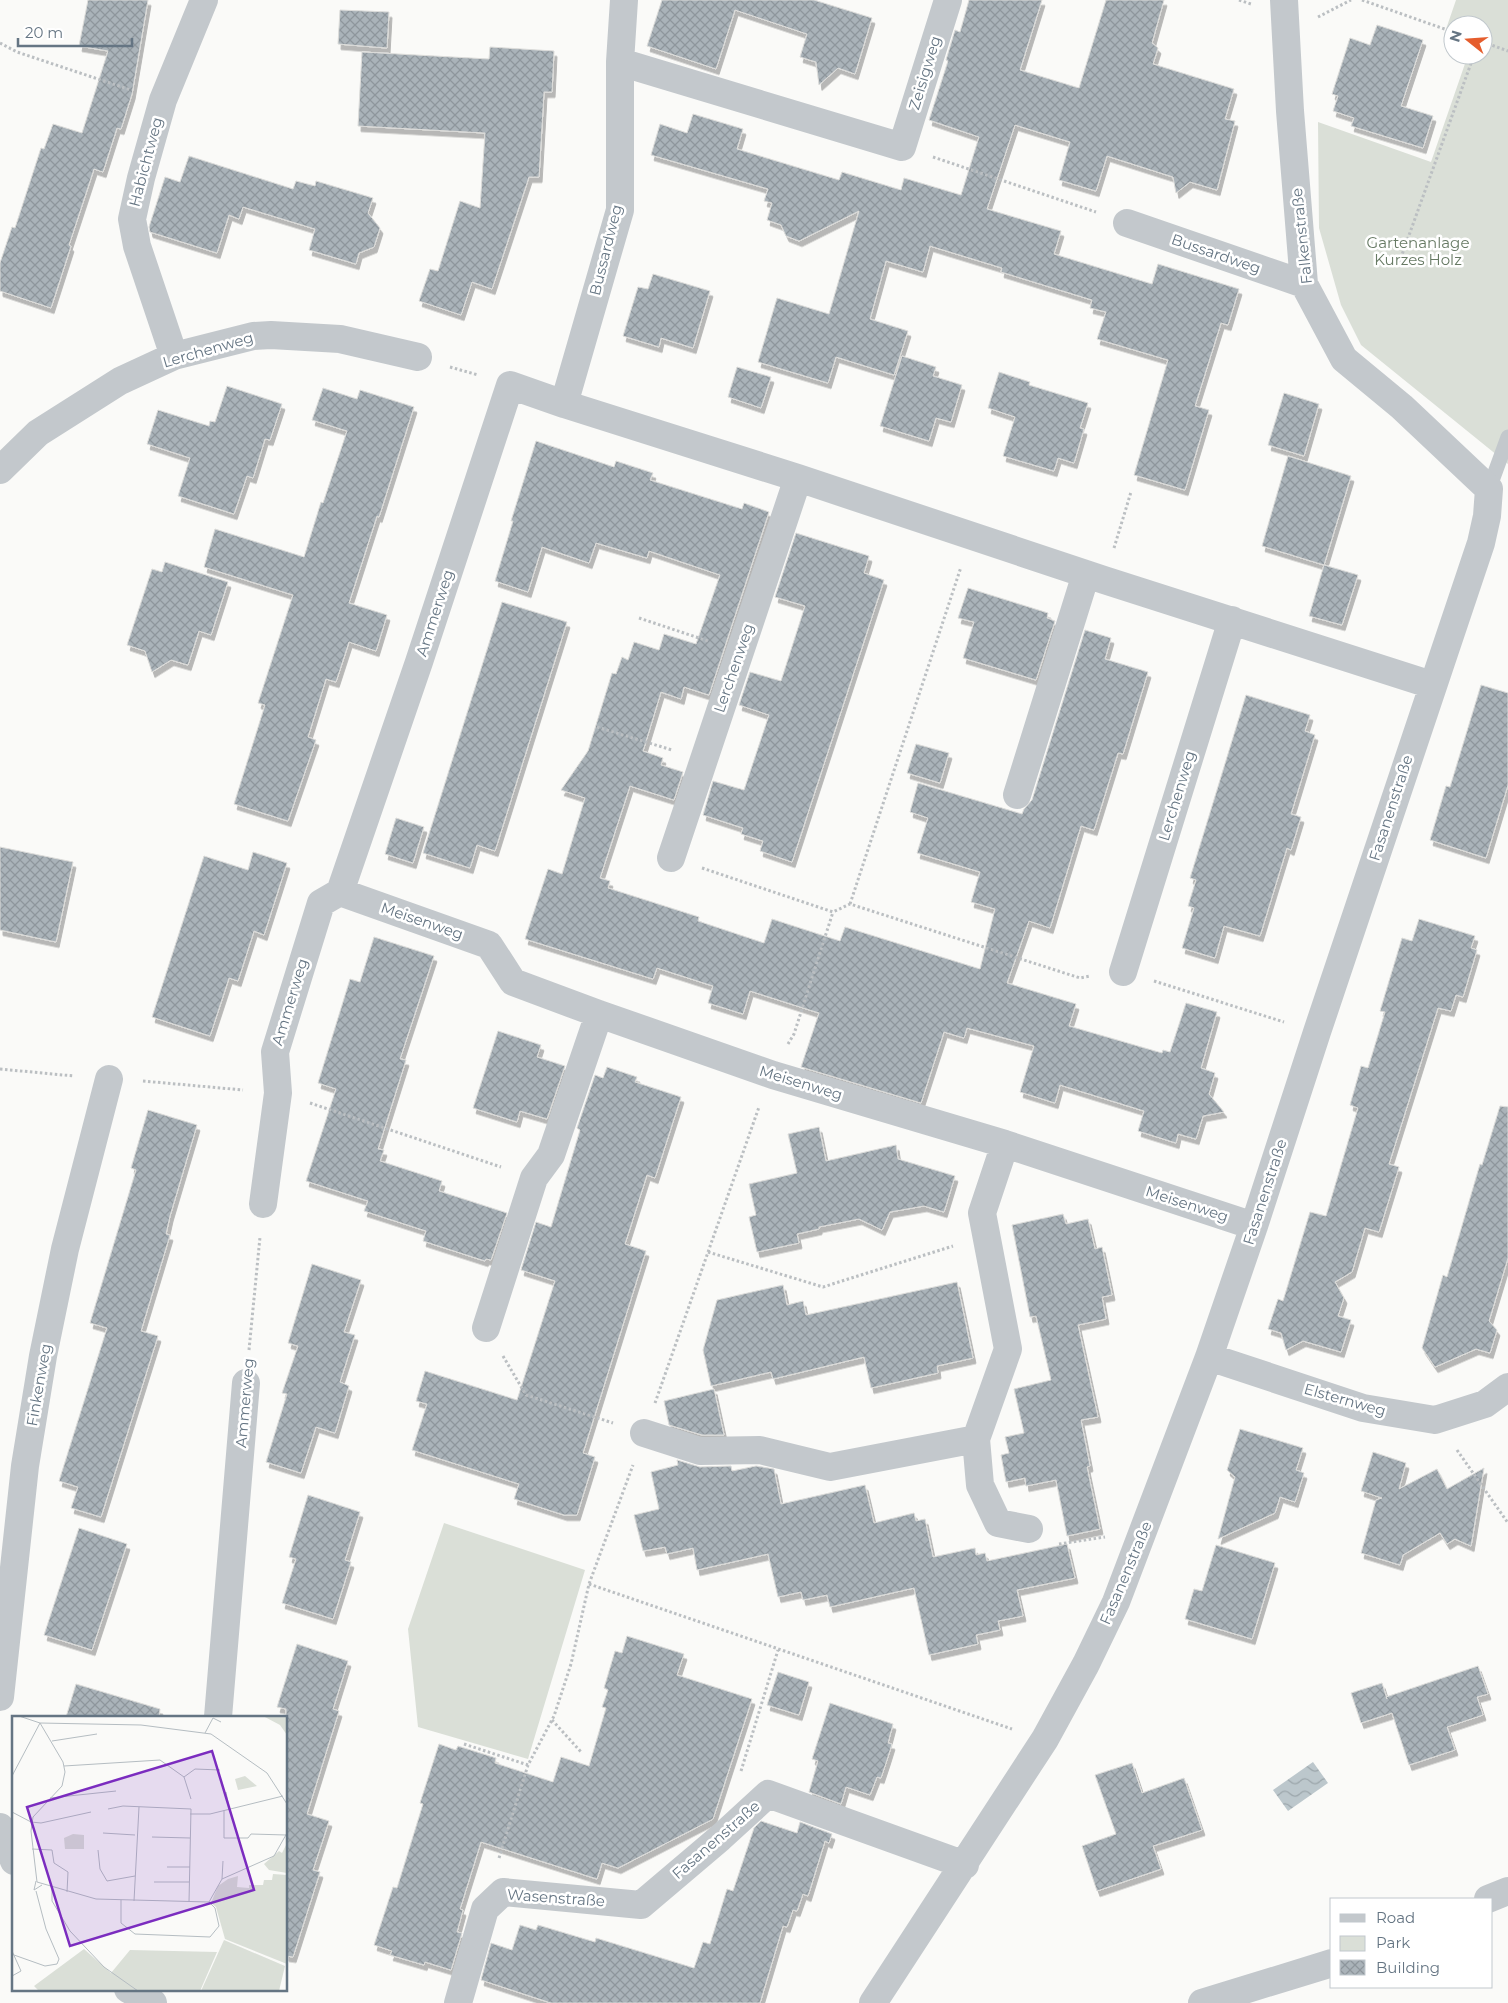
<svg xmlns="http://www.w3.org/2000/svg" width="1508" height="2003" viewBox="0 0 1508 2003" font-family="Montserrat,sans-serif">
<defs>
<pattern id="water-waves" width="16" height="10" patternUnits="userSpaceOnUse" patternTransform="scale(1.25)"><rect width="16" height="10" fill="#bcc7cc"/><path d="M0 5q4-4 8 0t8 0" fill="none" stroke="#9ca6ab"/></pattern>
<pattern id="building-cross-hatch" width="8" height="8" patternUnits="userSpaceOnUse" patternTransform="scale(1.25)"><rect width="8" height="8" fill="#aab3b9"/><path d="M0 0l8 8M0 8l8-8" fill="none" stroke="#8e969c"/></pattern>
<filter id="shadow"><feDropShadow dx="3" dy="5.5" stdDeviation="0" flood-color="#0004"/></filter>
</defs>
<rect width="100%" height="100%" fill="#fafaf8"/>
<path fill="#dadfd7" d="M 1456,0 L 1508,0 L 1508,464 L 1361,345 L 1341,305 L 1319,228 L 1318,122 L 1431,162 L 1468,55 L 1483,55 L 1483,25 L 1453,25 L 1453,38 L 1444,35 Z
M 444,1523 L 585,1570 L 528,1759 L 418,1727 L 408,1629 Z"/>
<path fill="url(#water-waves)" d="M 1313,1762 L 1328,1783 L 1288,1811 L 1273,1790 Z"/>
<path fill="url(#building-cross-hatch)" stroke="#dcdcda" filter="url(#shadow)" d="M 88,0 L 148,0 L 132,94 L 121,129 L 117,128 L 103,172 L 94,169 L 69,245 L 71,246 L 51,308 L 0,291 L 0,263 L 12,227 L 15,228 L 41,148 L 44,149 L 53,124 L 82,133 L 108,51 L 79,46 Z
M 662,0 L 814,0 L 872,18 L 855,74 L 838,68 L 819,85 L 816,62 L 800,57 L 807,34 L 735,10 L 716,69 L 647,46 Z
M 969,0 L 1042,0 L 1020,70 L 1079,88 L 1106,0 L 1164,0 L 1152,43 L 1158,48 L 1153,64 L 1234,89 L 1225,119 L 1235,121 L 1217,190 L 1190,182 L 1176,193 L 1173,177 L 1107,156 L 1096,191 L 1059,180 L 1070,142 L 1015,125 L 987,209 L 1061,231 L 1054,254 L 1152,284 L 1158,264 L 1239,289 L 1228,325 L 1221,323 L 1195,406 L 1209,410 L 1185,490 L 1134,475 L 1168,360 L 1097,339 L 1106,312 L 1090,308 L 1092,300 L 1001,272 L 1002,268 L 930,246 L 923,272 L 886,261 L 870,319 L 908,331 L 894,375 L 836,357 L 828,383 L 758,362 L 777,298 L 829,314 L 859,211 L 799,241 L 786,236 L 781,225 L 767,220 L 772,203 L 764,201 L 768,189 L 651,155 L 660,124 L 687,133 L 693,114 L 743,129 L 737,149 L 839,180 L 842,172 L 901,190 L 904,178 L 961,195 L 979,137 L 929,120 L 948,61 L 946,60 L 955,30 L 960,32 Z
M 340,10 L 389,12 L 387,48 L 338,44 Z
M 1377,25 L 1423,40 L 1401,106 L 1433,116 L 1423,148 L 1351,126 L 1354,118 L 1333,111 L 1338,96 L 1332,94 L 1350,38 L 1370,45 Z
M 490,47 L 554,51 L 552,92 L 544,92 L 539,177 L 529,177 L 492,289 L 472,282 L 461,315 L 419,301 L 430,269 L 438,271 L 460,201 L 480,208 L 485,133 L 358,126 L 362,52 L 489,59 Z
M 189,156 L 293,189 L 296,181 L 315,186 L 316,181 L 373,198 L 368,213 L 380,228 L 374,247 L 359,253 L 356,264 L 309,250 L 315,229 L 243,207 L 239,219 L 229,215 L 217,253 L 150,232 L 149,227 L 165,177 L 180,182 Z
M 653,274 L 710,291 L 693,348 L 661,338 L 659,347 L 623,336 L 638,287 L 648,289 Z
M 902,356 L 936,367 L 933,376 L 962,385 L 951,422 L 936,418 L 929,441 L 880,426 Z
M 737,367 L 771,377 L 761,408 L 728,397 Z
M 999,372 L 1030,382 L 1029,385 L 1088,403 L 1080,428 L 1084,429 L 1074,463 L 1058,458 L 1054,471 L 1003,456 L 1015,417 L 988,408 Z
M 227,386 L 282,404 L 270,440 L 265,439 L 253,478 L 247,476 L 234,514 L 178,496 L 190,458 L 147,444 L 158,410 L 209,426 L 210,421 L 215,422 Z
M 323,388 L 357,399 L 360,390 L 414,407 L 379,517 L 377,516 L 349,603 L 387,615 L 376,651 L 349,642 L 336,682 L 326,679 L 308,737 L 316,740 L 288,821 L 234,804 L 265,705 L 258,703 L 293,595 L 204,567 L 215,529 L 304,557 L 321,502 L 323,503 L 347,431 L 312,420 Z
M 1284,393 L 1319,404 L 1304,456 L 1268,445 Z
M 536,441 L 614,467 L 616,461 L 653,473 L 650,480 L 742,509 L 744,503 L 769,512 L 709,695 L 684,687 L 681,699 L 661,692 L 643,751 L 663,758 L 661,765 L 683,772 L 674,800 L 630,786 L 600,878 L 610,881 L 608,888 L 699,917 L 698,921 L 764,943 L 772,919 L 840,941 L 845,927 L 980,969 L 995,909 L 971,902 L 980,872 L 917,853 L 928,818 L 910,812 L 918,783 L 1022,814 L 1024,809 L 1032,800 L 1085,630 L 1111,638 L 1105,659 L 1148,672 L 1123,754 L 1118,753 L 1094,830 L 1081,826 L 1050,928 L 1029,921 L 1007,983 L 1076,1004 L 1069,1026 L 1162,1053 L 1163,1050 L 1170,1052 L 1186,1003 L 1217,1012 L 1201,1068 L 1215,1073 L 1209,1094 L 1224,1112 L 1203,1116 L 1196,1139 L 1178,1134 L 1176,1143 L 1138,1131 L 1144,1111 L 1060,1085 L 1055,1103 L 1020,1092 L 1034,1046 L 967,1028 L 964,1038 L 944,1032 L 921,1103 L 801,1067 L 819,1013 L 750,991 L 743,1014 L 708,1003 L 713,986 L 657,968 L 653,979 L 525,939 L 548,869 L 562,874 L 585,798 L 561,790 L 588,751 L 612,673 L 616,674 L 622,657 L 628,660 L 634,642 L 659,650 L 664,634 L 696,644 L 720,575 L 649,551 L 647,558 L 596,543 L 589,563 L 542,547 L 528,592 L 495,581 L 513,521 L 511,521 Z
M 1288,456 L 1351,476 L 1324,565 L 1262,546 Z
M 796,533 L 869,556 L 864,573 L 884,580 L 792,862 L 760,851 L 763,841 L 741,834 L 743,828 L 703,815 L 713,781 L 744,790 L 769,715 L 739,705 L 750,672 L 781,681 L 805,606 L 775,597 Z
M 165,562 L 228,582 L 211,635 L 199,631 L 188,665 L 171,660 L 152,672 L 145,651 L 127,645 L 152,569 L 162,572 Z
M 1324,565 L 1358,575 L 1342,625 L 1309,616 Z
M 968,588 L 1048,613 L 1047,618 L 1055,621 L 1036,680 L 963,658 L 974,622 L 958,618 Z
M 502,602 L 567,622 L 495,851 L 477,845 L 470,868 L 423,853 Z
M 1481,685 L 1508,693 L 1508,785 L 1486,858 L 1430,840 L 1446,786 L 1450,787 Z
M 1246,695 L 1310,715 L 1305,731 L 1315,735 L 1291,814 L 1301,817 L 1291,850 L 1287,848 L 1260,936 L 1224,926 L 1215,958 L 1182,948 L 1194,908 L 1188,906 L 1196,880 L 1190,878 Z
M 916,744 L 949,753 L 940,783 L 907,773 Z
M 396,818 L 424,827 L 413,863 L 385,854 Z
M 0,847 L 73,862 L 56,942 L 0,930 Z
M 253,852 L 287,863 L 264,935 L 254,931 L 238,981 L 229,978 L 210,1036 L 152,1017 L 204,856 L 248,870 Z
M 1419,919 L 1475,936 L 1471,948 L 1477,950 L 1463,997 L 1456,995 L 1451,1011 L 1438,1008 L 1389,1164 L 1399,1167 L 1379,1232 L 1365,1228 L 1352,1272 L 1335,1282 L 1344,1298 L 1338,1316 L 1351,1320 L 1341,1352 L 1303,1341 L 1286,1350 L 1281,1333 L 1268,1329 L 1278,1299 L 1283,1301 L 1310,1212 L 1326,1216 L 1358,1108 L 1350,1105 L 1361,1066 L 1368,1068 L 1385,1012 L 1380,1011 L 1402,938 L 1412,941 Z
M 374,937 L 434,956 L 400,1059 L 406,1060 L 378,1149 L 384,1150 L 380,1161 L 442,1181 L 439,1191 L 507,1213 L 491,1260 L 486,1259 L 485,1261 L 423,1241 L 426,1231 L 364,1211 L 368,1201 L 306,1181 L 336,1089 L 318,1083 L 350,979 L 360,982 Z
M 498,1031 L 541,1045 L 537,1057 L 565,1066 L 547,1119 L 520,1111 L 517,1122 L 473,1108 Z
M 607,1067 L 637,1077 L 635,1082 L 681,1097 L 655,1178 L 647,1175 L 625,1244 L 646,1251 L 583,1453 L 595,1457 L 577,1515 L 564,1515 L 514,1499 L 519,1484 L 412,1450 L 427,1404 L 416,1401 L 425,1371 L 517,1400 L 555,1281 L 521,1270 L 536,1222 L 551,1227 L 580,1130 L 577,1128 L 595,1075 L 603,1078 Z
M 1500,1106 L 1508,1107 L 1508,1258 L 1489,1321 L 1497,1330 L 1490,1353 L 1476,1349 L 1435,1367 L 1422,1348 L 1443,1275 L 1447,1277 L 1480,1164 L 1482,1165 Z
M 148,1110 L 197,1125 L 170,1216 L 166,1234 L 170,1235 L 141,1331 L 158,1336 L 101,1517 L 71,1508 L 78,1487 L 59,1481 L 107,1328 L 90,1323 L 136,1170 L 131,1168 Z
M 819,1127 L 826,1161 L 896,1145 L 898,1159 L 955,1176 L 944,1212 L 924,1206 L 890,1212 L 882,1230 L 859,1219 L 819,1227 L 819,1229 L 797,1234 L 799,1243 L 757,1252 L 749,1217 L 756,1215 L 749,1184 L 797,1173 L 788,1134 Z
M 1063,1214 L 1066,1224 L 1088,1219 L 1095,1249 L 1102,1247 L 1112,1295 L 1102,1297 L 1106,1319 L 1078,1325 L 1098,1417 L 1081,1420 L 1090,1466 L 1087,1467 L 1100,1529 L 1067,1536 L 1056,1480 L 1026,1486 L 1025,1478 L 1006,1482 L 1001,1455 L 1009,1453 L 1005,1437 L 1024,1433 L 1014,1389 L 1051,1380 L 1036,1316 L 1030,1317 L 1012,1225 Z
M 312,1264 L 361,1280 L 344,1332 L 355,1335 L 340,1382 L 349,1386 L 335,1433 L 316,1427 L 301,1473 L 266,1462 L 287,1394 L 282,1393 L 298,1346 L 288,1343 Z
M 957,1282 L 973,1358 L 937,1366 L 938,1373 L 871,1388 L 864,1357 L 773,1379 L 771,1372 L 711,1386 L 703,1350 L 717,1300 L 783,1285 L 787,1305 L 803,1301 L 806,1315 Z
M 714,1389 L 724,1435 L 702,1435 L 669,1425 L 664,1401 Z
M 1240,1429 L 1303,1448 L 1296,1470 L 1304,1473 L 1295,1502 L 1280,1497 L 1275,1513 L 1218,1539 L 1235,1477 L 1227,1470 Z
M 1373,1452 L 1406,1463 L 1399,1489 L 1437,1469 L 1447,1489 L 1484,1468 L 1471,1546 L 1455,1539 L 1447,1544 L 1440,1533 L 1403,1555 L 1400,1565 L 1361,1553 L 1376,1500 L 1382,1498 L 1361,1491 Z
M 677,1460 L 700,1467 L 731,1466 L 732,1471 L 756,1466 L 774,1469 L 781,1504 L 865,1485 L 874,1523 L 914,1513 L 916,1521 L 925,1519 L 933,1557 L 975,1548 L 976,1555 L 985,1553 L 987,1561 L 1067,1544 L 1075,1578 L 1017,1590 L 1023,1616 L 998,1621 L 1000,1630 L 976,1635 L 978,1644 L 929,1655 L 914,1588 L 830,1607 L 827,1595 L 803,1600 L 801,1592 L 778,1597 L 768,1554 L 697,1570 L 693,1548 L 667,1554 L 665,1547 L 643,1551 L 634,1515 L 659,1509 L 651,1472 L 678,1465 Z
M 308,1495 L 360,1512 L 345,1560 L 351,1562 L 333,1619 L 282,1603 L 296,1559 L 289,1557 Z
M 79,1528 L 127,1544 L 92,1650 L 44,1635 Z
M 1216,1545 L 1275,1563 L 1252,1639 L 1185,1619 L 1194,1589 L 1202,1591 Z
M 627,1636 L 684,1654 L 677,1675 L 752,1699 L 713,1819 L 618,1868 L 602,1863 L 597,1879 L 481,1842 L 460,1909 L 463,1910 L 457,1932 L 462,1933 L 451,1970 L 425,1962 L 424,1965 L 390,1955 L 392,1951 L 374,1945 L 393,1887 L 397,1888 L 423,1804 L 420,1803 L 439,1744 L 456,1750 L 458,1746 L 496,1758 L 495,1763 L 553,1782 L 561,1757 L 589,1766 L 606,1708 L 602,1707 L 608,1690 L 604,1688 L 615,1651 L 622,1653 Z
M 297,1644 L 348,1661 L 333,1709 L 339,1711 L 307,1814 L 329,1821 L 313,1870 L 320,1872 L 293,1957 L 286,1956 L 286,1709 L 277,1707 Z
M 1478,1666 L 1488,1694 L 1477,1697 L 1483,1715 L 1447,1727 L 1455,1750 L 1409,1765 L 1392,1713 L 1361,1723 L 1351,1693 L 1382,1683 L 1387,1699 L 1386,1697 Z
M 778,1672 L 809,1682 L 799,1715 L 767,1705 Z
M 76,1684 L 160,1709 L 159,1717 L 66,1717 Z
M 830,1703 L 893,1724 L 888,1743 L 892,1744 L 887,1760 L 881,1778 L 877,1777 L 870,1795 L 846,1787 L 841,1804 L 809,1792 L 818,1761 L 812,1759 Z
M 1132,1763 L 1142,1793 L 1184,1778 L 1202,1830 L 1153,1846 L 1161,1869 L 1097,1891 L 1082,1846 L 1116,1834 L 1095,1775 Z
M 761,1821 L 797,1833 L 800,1822 L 832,1834 L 829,1843 L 825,1841 L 808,1896 L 803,1894 L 797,1911 L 793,1910 L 787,1927 L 783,1926 L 760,2003 L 551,2003 L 481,1980 L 491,1943 L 512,1950 L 520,1925 L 536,1930 L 538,1925 L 595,1942 L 596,1938 L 694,1968 L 703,1942 L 710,1944 L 727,1889 L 733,1891 L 754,1828 Z"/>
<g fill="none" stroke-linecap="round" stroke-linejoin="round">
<path stroke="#bbbfc2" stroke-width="3" stroke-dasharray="2.5 2.5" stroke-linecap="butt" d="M 1239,0 L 1251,4
M 1362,0 L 1453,32
M 1318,17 L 1351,0
M 1483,42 L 1508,51
M 0,43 L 17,52 L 131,90
M 933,157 L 1096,212
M 1399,263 L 1474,55
M 450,367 L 478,375
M 1114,548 L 1131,492
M 639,618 L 708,641
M 597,727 L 672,750
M 702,868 L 833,912 L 850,904 L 1080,978 L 1090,976
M 850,904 L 961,567
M 1154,981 L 1284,1022
M 788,1044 L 794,1034 L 833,912
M 0,1069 L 74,1076
M 143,1081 L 243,1090
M 310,1103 L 501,1167
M 708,1252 L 823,1287 L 953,1246
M 249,1350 L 260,1237
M 503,1356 L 526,1395 L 613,1423
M 655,1403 L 759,1107
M 1457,1450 L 1508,1523
M 1059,1544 L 1105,1537
M 589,1584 L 1012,1729
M 552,1720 L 582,1753
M 464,1744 L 528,1765
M 741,1771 L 778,1650
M 499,1858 L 528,1765 L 554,1716 L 571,1664 L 589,1584 L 633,1465"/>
<path stroke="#c3c8cc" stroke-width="15" d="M 1489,489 L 1508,437"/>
<path stroke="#c3c8cc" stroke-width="28" d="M 1284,0 L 1290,111 L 1304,284 L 1344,359 L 1402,407 L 1489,489
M 620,62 L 902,147 L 948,0
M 1127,223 L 1304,284
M 174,356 L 137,246 L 132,219 L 141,178 L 163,100 L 204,0
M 564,404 L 620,210 L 620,62 L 624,0
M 0,470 L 38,433 L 120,381 L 174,356 L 253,336 L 271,335 L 340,339 L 418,357
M 1017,795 L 1086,574
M 671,858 L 798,478
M 340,892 L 489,945 L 513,982 L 599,1014 L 773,1075 L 1005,1144 L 1254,1226
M 1123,972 L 1232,620
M 263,1204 L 278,1093 L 275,1052 L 321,903 L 340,892 L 419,662 L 510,385 L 564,404 L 798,478 L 1104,580 L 1432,685
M 486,1328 L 534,1178 L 551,1155 L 599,1014
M 1209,1357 L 1363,1408 L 1435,1420 L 1485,1404 L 1508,1387
M 644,1433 L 700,1451 L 760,1450 L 830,1467 L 976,1439 L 1008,1349 L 982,1213 L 1005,1144
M 976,1439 L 980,1485 L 998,1523 L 1029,1529
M 0,1697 L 25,1466 L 43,1356 L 65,1249 L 109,1079
M 218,1717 L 246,1383
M 0,1827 L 14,1861
M 1488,1899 L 1508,1891
M 128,1989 L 153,2003
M 458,2003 L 485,1909 L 503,1892 L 641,1905 L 720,1838 L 768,1794 L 965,1865
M 873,2003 L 1045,1739 L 1086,1664 L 1116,1602 L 1209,1357 L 1254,1226 L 1317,1032 L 1481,543 L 1487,516 L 1489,489
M 1202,2003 L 1332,1963"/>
</g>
<g text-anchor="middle" stroke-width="5" stroke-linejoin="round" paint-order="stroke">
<g font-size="15" fill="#657583" stroke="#fff">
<text transform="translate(925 73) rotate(-73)" y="5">Zeisigweg</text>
<text transform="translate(146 162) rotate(-75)" y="5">Habichtweg</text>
<text transform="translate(1302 236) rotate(-96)" y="5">Falkenstraße</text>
<text transform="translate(606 250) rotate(-76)" y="5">Bussardweg</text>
<text transform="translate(1216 254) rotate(19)" y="5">Bussardweg</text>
<text transform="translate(208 350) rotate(-16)" y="5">Lerchenweg</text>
<text transform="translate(435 613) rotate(-72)" y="5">Ammerweg</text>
<text transform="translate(734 668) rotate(-71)" y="5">Lerchenweg</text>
<text transform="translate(1177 796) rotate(-73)" y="5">Lerchenweg</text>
<text transform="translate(1391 808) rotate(-72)" y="5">Fasanenstraße</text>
<text transform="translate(422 921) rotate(19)" y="5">Meisenweg</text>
<text transform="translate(290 1002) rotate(-73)" y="5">Ammerweg</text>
<text transform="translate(801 1083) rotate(17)" y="5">Meisenweg</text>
<text transform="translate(1265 1192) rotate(-72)" y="5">Fasanenstraße</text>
<text transform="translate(1187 1204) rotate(18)" y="5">Meisenweg</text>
<text transform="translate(39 1385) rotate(-80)" y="5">Finkenweg</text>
<text transform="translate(1345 1400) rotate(16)" y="5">Elsternweg</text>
<text transform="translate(245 1403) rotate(-85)" y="5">Ammerweg</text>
<text transform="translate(1126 1573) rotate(-67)" y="5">Fasanenstraße</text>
<text transform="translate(716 1840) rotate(-41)" y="5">Fasanenstraße</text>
<text transform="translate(556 1898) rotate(4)" y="5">Wasenstraße</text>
</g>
<g font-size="15" fill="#677a64" stroke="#fff">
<text x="1418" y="248">Gartenanlage<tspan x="1418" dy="17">Kurzes Holz</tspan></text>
</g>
</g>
<g transform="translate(12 1716)">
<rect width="275" height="275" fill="#fafaf8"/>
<path d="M 251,0 L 275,0 L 275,19 L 268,9 ZM 233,60 L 245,70 L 226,74 L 223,63 ZM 61,118 L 72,119 L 72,133 L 53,133 L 52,122 ZM 275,127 L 275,157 L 257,154 L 252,148 L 267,135 L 270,137 ZM 261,158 L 275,159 L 275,248 L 213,223 L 204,191 L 199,187 L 206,170 L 216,163 L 226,160 L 225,171 L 237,172 L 237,169 L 251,169 L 252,164 L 260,164 ZM 212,224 L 273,250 L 267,275 L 189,275 ZM 72,233 L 99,257 L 118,234 L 205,236 L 188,275 L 27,275 L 22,270 Z" fill="#dadfd7"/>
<path fill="none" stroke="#b5bdc2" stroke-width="1" d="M 7,0 L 28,7 L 51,46 L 53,56 L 50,70 L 21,101 L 19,115 L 25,166 L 84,183 L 197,186M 28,7 L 129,9 L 199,18 L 255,57 L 275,88M 193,17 L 201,2 L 209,6M 40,25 L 85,18M 52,50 L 148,44 L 172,61 L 179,83M 0,60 L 28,7M 172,61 L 183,53 L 208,54M 214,76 L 217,92M 38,82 L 104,75M 96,93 L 111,90 L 179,93 L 177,186M 212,94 L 212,122 L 236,122 L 239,118 L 274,119M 0,96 L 19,106 L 29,107 L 79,96M 178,98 L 198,98 L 271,80M 91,117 L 123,119M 140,121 L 178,122M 20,133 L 40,134 L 42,147 L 56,156 L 55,176M 86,134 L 88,153 L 95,165 L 123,160M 155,151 L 178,151M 210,163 L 211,145M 24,165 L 22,174 L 30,169M 142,166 L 177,166M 40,172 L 40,185 L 58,215 L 92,251 L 126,275M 109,184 L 109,207 L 123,218 L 198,221 L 207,210 L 203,192 L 197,186M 122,185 L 127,91M 197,186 L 210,163 L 262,140 L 275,117M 0,235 L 9,255 L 0,260M 2,239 L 33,250 L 45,248 L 47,243 L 34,213 L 24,175"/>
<path fill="#7b2cbf" fill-opacity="0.15" stroke="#7b2cbf" stroke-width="2.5" d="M 200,35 L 242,174 L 58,230 L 15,91 Z"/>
<rect width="275" height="275" fill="none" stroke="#657583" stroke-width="2.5"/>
</g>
<rect x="1330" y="1898" width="162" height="90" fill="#ffffff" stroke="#c1c8cd"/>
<rect x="1340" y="1914" width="25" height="8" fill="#c3c8cc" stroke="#c1c8cd"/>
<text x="1376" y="1923" font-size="15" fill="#657583">Road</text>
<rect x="1340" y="1936" width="25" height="15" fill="#dadfd7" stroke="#c1c8cd"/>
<text x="1376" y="1948" font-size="15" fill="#657583">Park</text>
<rect x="1340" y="1960" width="25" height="15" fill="url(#building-cross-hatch)" stroke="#c1c8cd"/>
<text x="1376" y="1973" font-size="15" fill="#657583">Building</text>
<g transform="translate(1468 40) rotate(287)"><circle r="24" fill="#ffffff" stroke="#c1c8cd"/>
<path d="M0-4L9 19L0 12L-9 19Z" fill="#e55d2d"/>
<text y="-8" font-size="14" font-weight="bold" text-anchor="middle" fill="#657583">N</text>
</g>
<path d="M18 38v8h114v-8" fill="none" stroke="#657583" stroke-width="2.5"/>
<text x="25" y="38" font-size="15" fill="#657583" stroke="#ffffff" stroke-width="4" paint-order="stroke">20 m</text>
</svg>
